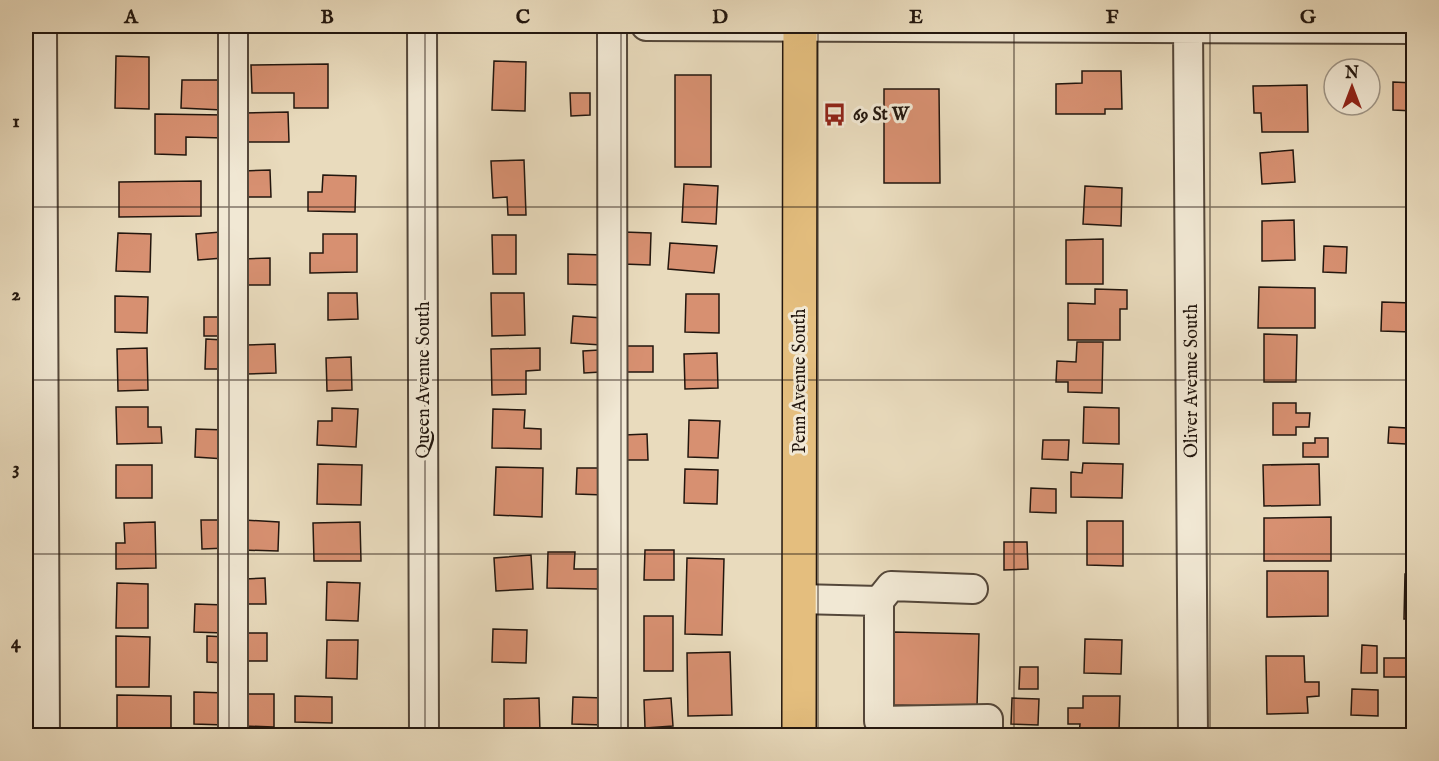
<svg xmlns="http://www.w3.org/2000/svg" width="1439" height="761" viewBox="0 0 1439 761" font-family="'IM FELL English',serif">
<rect width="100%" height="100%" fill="#e9dbbd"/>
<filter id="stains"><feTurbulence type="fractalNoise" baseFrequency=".00333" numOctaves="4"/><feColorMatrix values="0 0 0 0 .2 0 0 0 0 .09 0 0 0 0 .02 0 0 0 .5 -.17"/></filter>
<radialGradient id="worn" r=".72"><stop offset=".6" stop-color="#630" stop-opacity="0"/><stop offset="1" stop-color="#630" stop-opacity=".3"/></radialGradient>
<path fill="#d79071" stroke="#22160e" stroke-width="1.5" d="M 116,56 L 149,57 L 149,109 L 115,108 Z
M 494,61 L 526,62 L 525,111 L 492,110 Z
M 328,64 L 328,108 L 294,108 L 294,93 L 252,93 L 251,65 Z
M 1082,71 L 1121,71 L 1122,109 L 1105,109 L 1105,114 L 1056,114 L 1056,84 L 1082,83 Z
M 675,75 L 711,75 L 711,167 L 675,167 Z
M 182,80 L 223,80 L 222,110 L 181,108 Z
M 1393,82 L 1414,83 L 1414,111 L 1393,110 Z
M 1307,85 L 1308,132 L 1262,132 L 1261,113 L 1254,113 L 1253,86 Z
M 884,89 L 939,89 L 940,183 L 884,183 Z
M 570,93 L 590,93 L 590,115 L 571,116 Z
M 288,112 L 289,142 L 243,142 L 243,113 Z
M 155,114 L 225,115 L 224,138 L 186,137 L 186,155 L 155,154 Z
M 1293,150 L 1295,182 L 1262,184 L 1260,153 Z
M 524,160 L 526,215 L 508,215 L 507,197 L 493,198 L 491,161 Z
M 270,170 L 271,197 L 244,197 L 243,171 Z
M 323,175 L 356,176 L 355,212 L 308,211 L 308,192 L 322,192 Z
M 201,181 L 201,216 L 119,217 L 119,182 Z
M 684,184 L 718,186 L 716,224 L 682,222 Z
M 1085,186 L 1122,188 L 1121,226 L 1083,224 Z
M 1294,220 L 1295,260 L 1262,261 L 1262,221 Z
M 221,232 L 223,258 L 198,260 L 196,234 Z
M 624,232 L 651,233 L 650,265 L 623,264 Z
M 118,233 L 151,234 L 150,272 L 116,271 Z
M 323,234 L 357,234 L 357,272 L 310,273 L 310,253 L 323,253 Z
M 492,235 L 516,235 L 516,274 L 493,274 Z
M 1103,239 L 1103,284 L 1066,284 L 1066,240 Z
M 670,243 L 717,246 L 714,273 L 668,269 Z
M 1324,246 L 1347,247 L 1346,273 L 1323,272 Z
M 568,254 L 605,255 L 604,285 L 568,284 Z
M 270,258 L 270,285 L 244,285 L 243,259 Z
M 1259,287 L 1315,288 L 1315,328 L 1258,328 Z
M 1095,289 L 1127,290 L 1127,309 L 1120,309 L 1120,340 L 1068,340 L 1068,303 L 1095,304 Z
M 328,293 L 357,293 L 358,319 L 328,320 Z
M 491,293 L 524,293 L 525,335 L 492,336 Z
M 686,294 L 719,294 L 719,333 L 685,332 Z
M 115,296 L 148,297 L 147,333 L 115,332 Z
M 1382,302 L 1412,303 L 1411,332 L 1381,331 Z
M 573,316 L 603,318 L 601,345 L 571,343 Z
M 204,317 L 220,317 L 221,336 L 204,336 Z
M 1264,334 L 1297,335 L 1296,382 L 1264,382 Z
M 206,339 L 223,340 L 222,369 L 205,369 Z
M 1077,342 L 1103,342 L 1102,393 L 1068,392 L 1068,382 L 1056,382 L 1057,361 L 1076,362 Z
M 275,344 L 276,373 L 246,374 L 245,345 Z
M 625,346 L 653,346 L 653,372 L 624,372 Z
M 147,348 L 148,390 L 118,391 L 117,349 Z
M 540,348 L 540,370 L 526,371 L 526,394 L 492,395 L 491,349 Z
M 599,350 L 601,372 L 584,373 L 583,351 Z
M 717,353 L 718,388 L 685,389 L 684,354 Z
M 351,357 L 352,390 L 327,391 L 326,358 Z
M 1273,403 L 1296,403 L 1296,413 L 1310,413 L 1309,427 L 1296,427 L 1296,435 L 1273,435 Z
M 116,407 L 148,407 L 148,427 L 161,427 L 162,443 L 117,444 Z
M 1084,407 L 1119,408 L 1119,444 L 1083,443 Z
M 332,408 L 358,409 L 356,447 L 317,445 L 318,421 L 332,421 Z
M 493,409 L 525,410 L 524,428 L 541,429 L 541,449 L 492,448 Z
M 689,420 L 720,421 L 718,458 L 688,457 Z
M 1389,427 L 1407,428 L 1406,444 L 1388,443 Z
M 196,429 L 226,430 L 225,459 L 195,457 Z
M 647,434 L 648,460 L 625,460 L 624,435 Z
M 1315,438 L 1328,438 L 1328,457 L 1303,457 L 1303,443 L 1315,443 Z
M 1043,440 L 1069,440 L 1068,460 L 1042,459 Z
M 1083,463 L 1123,464 L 1122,498 L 1071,497 L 1071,472 L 1082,473 Z
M 318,464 L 362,465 L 361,505 L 317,504 Z
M 1319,464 L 1320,505 L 1264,506 L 1263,465 Z
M 116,465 L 152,465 L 152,498 L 116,498 Z
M 496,467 L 543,468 L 542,517 L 494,515 Z
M 577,468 L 604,468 L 604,495 L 576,494 Z
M 685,469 L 718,470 L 717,504 L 684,503 Z
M 1031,488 L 1056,489 L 1056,513 L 1030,512 Z
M 1331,517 L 1331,561 L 1264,561 L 1264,518 Z
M 201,520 L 226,520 L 227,548 L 202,549 Z
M 244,520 L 279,522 L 278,551 L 242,550 Z
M 1087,521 L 1123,521 L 1123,566 L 1087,565 Z
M 155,522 L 156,568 L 116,569 L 116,543 L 125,543 L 124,523 Z
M 360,522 L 361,561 L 314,561 L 313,523 Z
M 1004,542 L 1027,542 L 1028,569 L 1004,570 Z
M 645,550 L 674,550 L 674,580 L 644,580 Z
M 548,552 L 575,552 L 574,569 L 600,569 L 599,589 L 547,588 Z
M 531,555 L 533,589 L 496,591 L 494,558 Z
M 687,558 L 724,559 L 722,635 L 685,634 Z
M 1267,571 L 1328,571 L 1328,616 L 1267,617 Z
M 1405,574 L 1414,575 L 1414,619 L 1404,619 Z
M 265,578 L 266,604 L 246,604 L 245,579 Z
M 327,582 L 360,583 L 358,621 L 326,620 Z
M 117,583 L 148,584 L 148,628 L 116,628 Z
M 195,604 L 225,605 L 224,633 L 194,632 Z
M 644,616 L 673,616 L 673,671 L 644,671 Z
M 493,629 L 527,630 L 526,663 L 492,662 Z
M 894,632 L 979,634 L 977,707 L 892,705 Z
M 247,633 L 267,633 L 267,661 L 247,661 Z
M 116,636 L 150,637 L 149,687 L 116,687 Z
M 207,636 L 226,637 L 226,663 L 207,662 Z
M 1085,639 L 1122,640 L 1121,674 L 1084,673 Z
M 327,640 L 358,640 L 357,679 L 326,678 Z
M 1362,645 L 1377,646 L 1377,673 L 1361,673 Z
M 730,652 L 732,715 L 688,716 L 687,653 Z
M 1266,656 L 1304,656 L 1305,682 L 1319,682 L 1319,696 L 1307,697 L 1308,713 L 1267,714 Z
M 1384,658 L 1411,658 L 1411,677 L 1384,677 Z
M 1020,667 L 1038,667 L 1038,689 L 1019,689 Z
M 1352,689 L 1378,690 L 1378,716 L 1351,715 Z
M 194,692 L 226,693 L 225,725 L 194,724 Z
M 244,694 L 274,694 L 274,727 L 244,726 Z
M 117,695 L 171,696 L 171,730 L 117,728 Z
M 295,696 L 332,697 L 332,723 L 295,722 Z
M 1083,696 L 1120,696 L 1119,732 L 1097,731 L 1097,736 L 1079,736 L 1080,724 L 1068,724 L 1068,708 L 1083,708 Z
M 573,697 L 604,698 L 603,725 L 572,724 Z
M 539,698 L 540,733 L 504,733 L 504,699 Z
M 671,698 L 673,726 L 645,728 L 644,700 Z
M 1012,698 L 1039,699 L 1038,725 L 1011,724 Z"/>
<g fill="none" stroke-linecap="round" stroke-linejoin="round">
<defs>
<path id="minor" d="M 42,26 L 45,736
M 233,26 L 233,736
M 422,26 L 424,736
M 612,26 L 613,736
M 646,26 L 1414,29
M 1188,26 L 1193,736
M 799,599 L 879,601 L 879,721 L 988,719 L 988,736
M 879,601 L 891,586 L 973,589"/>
<path id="major" d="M 799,736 L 800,26"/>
</defs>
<use href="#minor" stroke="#54473a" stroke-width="32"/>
<use href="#major" stroke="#22160e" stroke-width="36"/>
<use href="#minor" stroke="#f1e8d4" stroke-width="28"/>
<use href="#major" stroke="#e4be7e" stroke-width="33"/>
</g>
<path fill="none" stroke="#22160e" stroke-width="1.5" stroke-opacity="0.55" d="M 229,26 L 229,736M 425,26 L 425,736M 621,26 L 621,736M 818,26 L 818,736M 1014,26 L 1014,736M 1210,26 L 1210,736M 26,207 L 1414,207M 26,380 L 1414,380M 26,554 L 1414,554"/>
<defs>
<symbol id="bus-bare" viewBox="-9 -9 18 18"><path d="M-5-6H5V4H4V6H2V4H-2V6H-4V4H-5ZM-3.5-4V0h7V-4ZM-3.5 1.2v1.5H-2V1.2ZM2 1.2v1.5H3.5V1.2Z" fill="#8f2418" stroke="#f1e8d4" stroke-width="2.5" paint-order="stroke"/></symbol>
</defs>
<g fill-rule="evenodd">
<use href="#bus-bare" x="818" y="98" width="33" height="33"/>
</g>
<g text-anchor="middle" stroke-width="6" stroke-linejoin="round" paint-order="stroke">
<g font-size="18" font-weight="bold" fill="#22160e" stroke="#f1e8d4" text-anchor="start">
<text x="853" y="120">69 St W</text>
</g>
<g font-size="18" fill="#22160e" stroke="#f1e8d4">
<text transform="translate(423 380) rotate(-90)" y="6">Queen Avenue South</text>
<text transform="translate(799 381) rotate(-90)" y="6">Penn Avenue South</text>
<text transform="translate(1191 381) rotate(-90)" y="6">Oliver Avenue South</text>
</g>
</g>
<rect width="1439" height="761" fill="none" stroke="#e9dbbd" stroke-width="66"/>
<g transform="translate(1352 87)"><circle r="28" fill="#f1e8d4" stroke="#9e9485" stroke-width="1.5"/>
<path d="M0-4.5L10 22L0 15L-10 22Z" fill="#8f2418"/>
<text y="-9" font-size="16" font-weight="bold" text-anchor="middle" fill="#22160e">N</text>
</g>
<rect x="33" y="33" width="1373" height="695" fill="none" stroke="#22160e" stroke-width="2"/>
<g font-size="20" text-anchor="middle" font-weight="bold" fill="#22160e">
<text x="131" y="23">A</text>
<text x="327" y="23">B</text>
<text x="523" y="23">C</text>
<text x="720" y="23">D</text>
<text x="916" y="23">E</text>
<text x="1112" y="23">F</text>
<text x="1308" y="23">G</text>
<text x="16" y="127">1</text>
<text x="16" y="300">2</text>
<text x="16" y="474">3</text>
<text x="16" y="648">4</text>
</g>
<rect width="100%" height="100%" filter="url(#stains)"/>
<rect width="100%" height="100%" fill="url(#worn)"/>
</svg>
